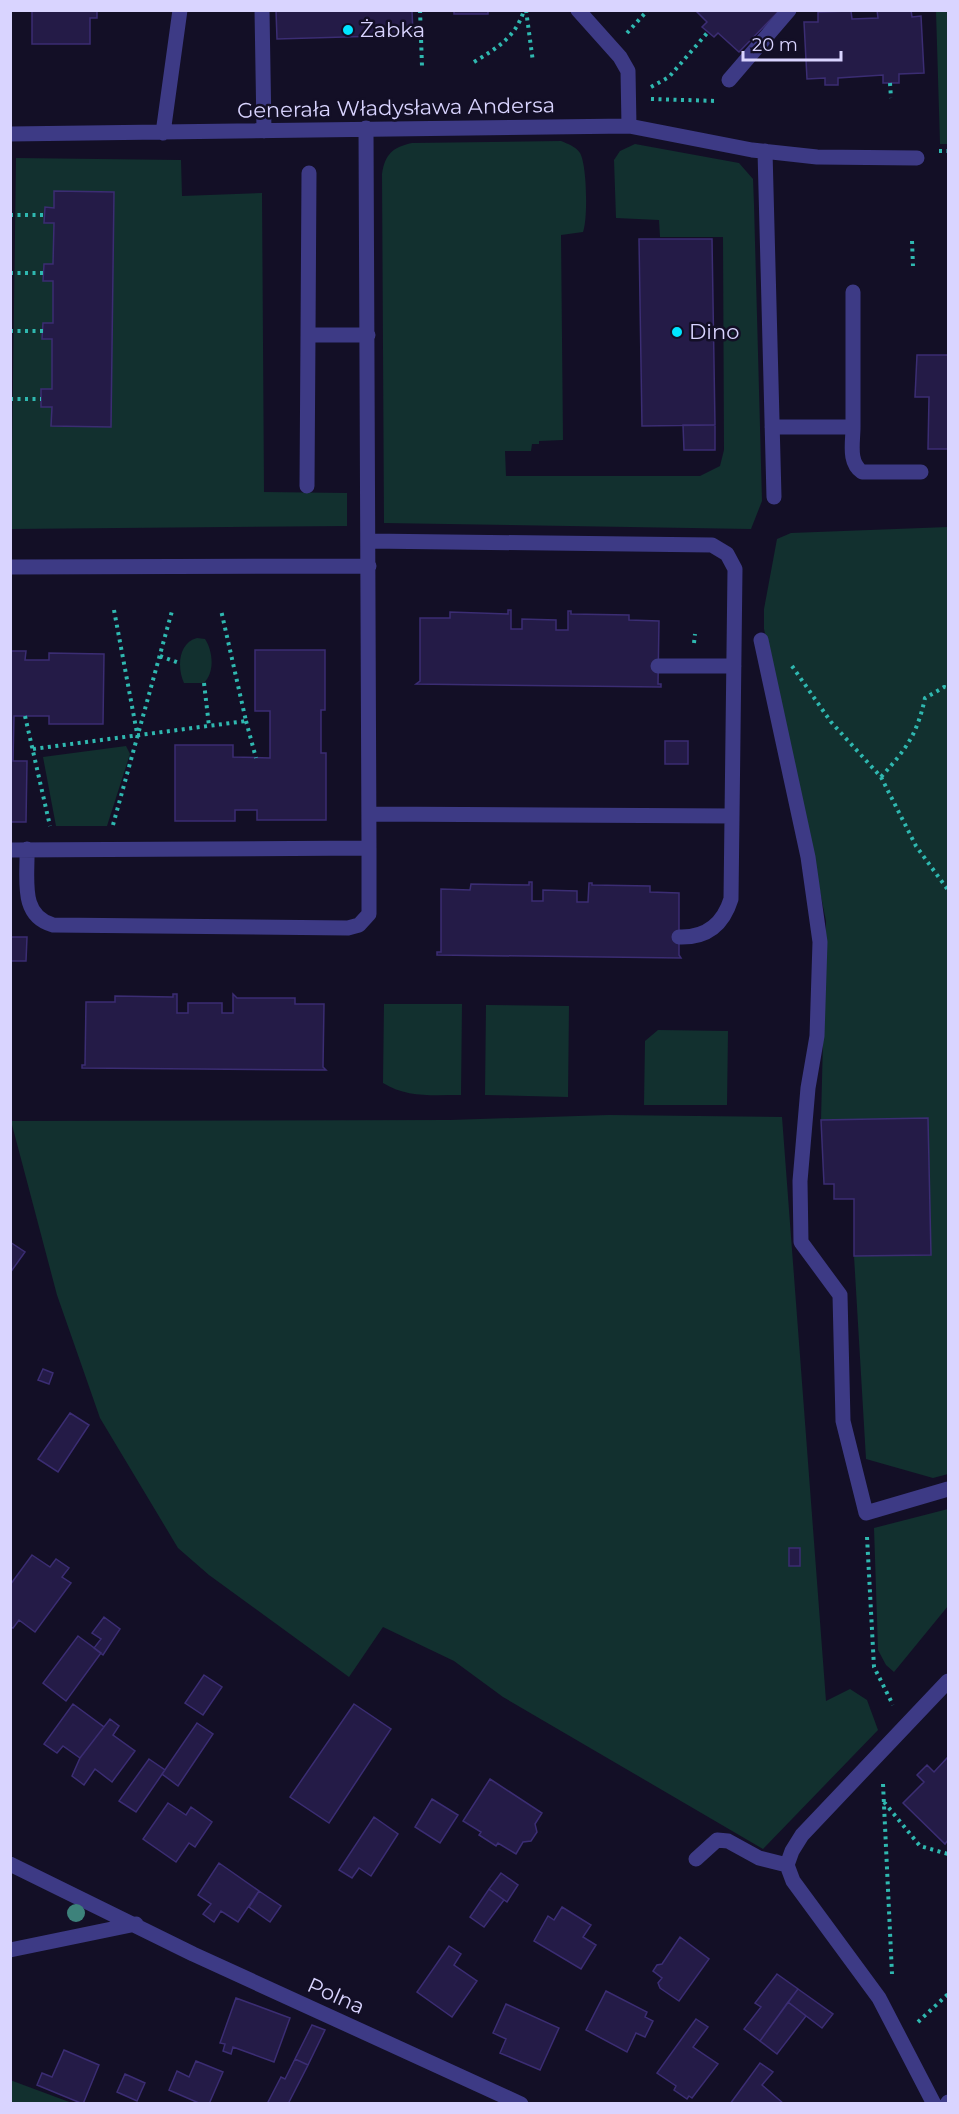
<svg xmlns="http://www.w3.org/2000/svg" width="959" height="2114" viewBox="0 0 959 2114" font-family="Montserrat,sans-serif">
<rect width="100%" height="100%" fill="#130f26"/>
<path fill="#12302f" d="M 936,11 L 948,11 L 948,144 L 940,144 Z
M 561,141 C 568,144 575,146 580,153 C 587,165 588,219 583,232 L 561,235 L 563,440 L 539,441 L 539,444 L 532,444 L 531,451 L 505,451 L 506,476 L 700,476 L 720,466 L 724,450 L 723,237 L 660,237 L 659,220 L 616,218 L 614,160 L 620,151 L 635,144 L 739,163 L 753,179 L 754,205 L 762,501 L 751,529 L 384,523 L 382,174 C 385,154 393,147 412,143 Z
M 16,158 L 181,160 L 182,196 L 262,193 L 264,492 L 347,493 L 347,526 L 11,529 Z
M 948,527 L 948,1474 L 933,1478 L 866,1459 L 854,1256 L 931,1254 L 928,1119 L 821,1120 L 826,921 L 786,723 L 764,629 L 764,609 L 777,539 L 791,533 Z
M 197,638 L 205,639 C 213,651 215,672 204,683 L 184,683 C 177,668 178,643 197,638 Z
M 126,746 L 130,754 L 107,826 L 56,826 L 43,757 Z
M 384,1004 L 462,1004 L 461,1095 C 433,1095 407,1098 383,1083 Z
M 486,1005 L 569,1006 L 568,1097 L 485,1095 Z
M 658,1030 L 728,1031 L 727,1105 L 644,1105 L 645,1041 Z
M 609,1115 L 782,1117 L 826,1701 L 850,1689 L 867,1700 L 878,1730 L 763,1849 L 503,1697 L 454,1661 L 383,1627 L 349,1677 L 209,1575 L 178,1548 L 100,1418 L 57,1295 L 11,1121 L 450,1120 Z
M 948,1509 L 948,1606 L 894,1672 L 886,1665 L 878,1650 L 874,1528 Z
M 10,2080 L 72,2103 L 11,2103 Z"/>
<path fill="#241b47" stroke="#3b2d73" stroke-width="1.5" d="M 32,10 L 97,10 L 97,18 L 90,18 L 90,44 L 32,44 Z
M 276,10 L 412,10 L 413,35 L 277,39 Z
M 454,10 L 488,10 L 488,14 L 454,14 Z
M 695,10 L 780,10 L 739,52 L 718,33 L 714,37 L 702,27 L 707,22 Z
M 877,10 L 911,10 L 912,17 L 921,16 L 924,73 L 899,74 L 899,83 L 883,83 L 883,75 L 838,78 L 838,85 L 825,85 L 825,78 L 807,79 L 804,22 L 818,22 L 818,12 L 851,11 L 852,19 L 878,18 Z
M 54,191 L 114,192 L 111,427 L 51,426 L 52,407 L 41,407 L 41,389 L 52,389 L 52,339 L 42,339 L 43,323 L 53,323 L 53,281 L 43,281 L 44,264 L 53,264 L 54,223 L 44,223 L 45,207 L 54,208 Z
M 639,239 L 712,239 L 715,425 L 642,426 Z
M 917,355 L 948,355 L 948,449 L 928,449 L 929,397 L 915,397 Z
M 683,425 L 715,425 L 715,450 L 684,450 Z
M 508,610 L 511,610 L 511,629 L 522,629 L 522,619 L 556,620 L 556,630 L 568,630 L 568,611 L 571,611 L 571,614 L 629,615 L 629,620 L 659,621 L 658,684 L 661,684 L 661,687 L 416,684 L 420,681 L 420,618 L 450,618 L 450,612 L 508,614 Z
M 255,650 L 325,650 L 325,710 L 321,710 L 321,753 L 326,753 L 326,820 L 257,820 L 257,810 L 235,810 L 235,821 L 175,821 L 175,745 L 233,745 L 233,757 L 270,758 L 270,711 L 255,711 Z
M 10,651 L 26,651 L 25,660 L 49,660 L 49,653 L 104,654 L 103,724 L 49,724 L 49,716 L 14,716 L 13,761 L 27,761 L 26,822 L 10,822 Z
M 665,741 L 688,741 L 688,764 L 665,764 Z
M 529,882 L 532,882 L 532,901 L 543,901 L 543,890 L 577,891 L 577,902 L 588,902 L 589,883 L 592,883 L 592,885 L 650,886 L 650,892 L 679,893 L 679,955 L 681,958 L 437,955 L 437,952 L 441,952 L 441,889 L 470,890 L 471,884 L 529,885 Z
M 10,937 L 27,937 L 26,961 L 10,961 Z
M 173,994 L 177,994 L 177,1013 L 188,1013 L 188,1003 L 222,1003 L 222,1013 L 233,1013 L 233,994 L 237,998 L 295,998 L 295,1004 L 324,1004 L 323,1067 L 326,1070 L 82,1068 L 82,1065 L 85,1065 L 86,1002 L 115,1002 L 115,996 L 173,997 Z
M 928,1118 L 931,1255 L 854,1256 L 854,1199 L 834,1199 L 834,1184 L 824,1184 L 821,1120 Z
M 10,1242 L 25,1252 L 10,1273 Z
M 43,1369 L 53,1373 L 49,1384 L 38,1380 Z
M 70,1413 L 89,1425 L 58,1472 L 38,1459 Z
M 789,1548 L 800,1548 L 800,1566 L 789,1566 Z
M 32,1555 L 50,1567 L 56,1559 L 69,1568 L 62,1577 L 71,1583 L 35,1632 L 19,1620 L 13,1628 L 10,1627 L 10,1585 Z
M 104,1617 L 120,1629 L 103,1655 L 94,1648 L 101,1639 L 92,1633 Z
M 78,1636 L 101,1653 L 66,1701 L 43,1683 Z
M 204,1675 L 222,1687 L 203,1715 L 185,1703 Z
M 73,1704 L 104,1727 L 80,1758 L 63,1746 L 57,1753 L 44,1744 Z
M 354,1704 L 391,1729 L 329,1823 L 290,1797 Z
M 110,1719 L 119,1726 L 113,1735 L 135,1751 L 112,1782 L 95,1769 L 84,1785 L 72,1776 L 80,1758 Z
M 197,1723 L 213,1734 L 178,1786 L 162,1774 Z
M 948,1757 L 948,1840 L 945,1844 L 903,1803 L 924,1782 L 917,1775 L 927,1765 L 934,1772 Z
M 149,1759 L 165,1770 L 136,1812 L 119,1801 Z
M 490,1779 L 542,1813 L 535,1824 L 537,1832 L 531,1841 L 523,1842 L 516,1854 L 498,1843 L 496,1846 L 479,1835 L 481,1832 L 463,1821 Z
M 432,1799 L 458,1815 L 440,1843 L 415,1827 Z
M 168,1803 L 186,1815 L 191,1807 L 212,1822 L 195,1847 L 189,1843 L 176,1862 L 143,1839 Z
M 374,1817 L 398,1834 L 371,1876 L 359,1868 L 352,1878 L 339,1870 Z
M 219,1863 L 259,1891 L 238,1922 L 221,1911 L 214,1922 L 203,1914 L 211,1904 L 198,1895 Z
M 501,1873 L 518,1885 L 507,1902 L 489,1889 Z
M 489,1889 L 504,1900 L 484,1927 L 470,1917 Z
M 259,1891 L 281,1906 L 270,1922 L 249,1907 Z
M 562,1907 L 591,1925 L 583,1937 L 596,1945 L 581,1969 L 534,1941 L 548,1916 L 554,1920 Z
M 680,1937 L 709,1959 L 679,2001 L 660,1988 L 658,1983 L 662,1978 L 653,1971 L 657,1965 L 662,1964 Z
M 449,1946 L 461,1954 L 454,1965 L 477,1981 L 452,2017 L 417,1992 Z
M 777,1974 L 798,1989 L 760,2041 L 744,2029 L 761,2007 L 755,2003 Z
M 798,1989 L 833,2014 L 822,2028 L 788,2002 Z
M 606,1991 L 647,2012 L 645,2017 L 653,2021 L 645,2037 L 636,2033 L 627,2052 L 586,2030 Z
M 236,1998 L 290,2018 L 274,2062 L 233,2047 L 231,2054 L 223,2051 L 225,2044 L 220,2043 Z
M 788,2002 L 806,2016 L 777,2054 L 760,2041 Z
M 506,2004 L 559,2028 L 540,2070 L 500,2053 L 506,2039 L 493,2033 Z
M 696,2019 L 708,2027 L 693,2047 L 718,2064 L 692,2098 L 689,2096 L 687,2099 L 674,2090 L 676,2086 L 657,2073 Z
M 312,2025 L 325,2030 L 308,2065 L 295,2059 Z
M 64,2050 L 99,2065 L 83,2104 L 37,2085 L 42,2073 L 52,2077 Z
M 295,2059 L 308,2065 L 288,2104 L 267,2104 L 281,2077 L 285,2079 Z
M 196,2061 L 223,2072 L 209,2104 L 201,2104 L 169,2090 L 177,2071 L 189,2077 Z
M 760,2063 L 773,2072 L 762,2085 L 784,2104 L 730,2104 Z
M 125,2074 L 145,2083 L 137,2101 L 117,2092 Z"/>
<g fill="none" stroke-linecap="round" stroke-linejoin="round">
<path stroke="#2fb8b0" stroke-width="4" stroke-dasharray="3 4.5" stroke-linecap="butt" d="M 420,10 L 422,66
M 526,10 L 533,62
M 948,10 L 948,11
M 627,33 L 648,10
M 474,62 C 497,48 516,37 524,10
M 890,83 L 891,98
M 651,87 L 669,77 L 708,32
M 651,99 L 718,101
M 939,151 L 948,151
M 10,215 L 45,215
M 912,241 L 913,266
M 10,273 L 44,273
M 10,331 L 43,331
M 10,399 L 41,399
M 114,610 L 137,733
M 694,643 L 695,634
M 160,656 L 179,663
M 792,666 L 831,722 L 881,777 L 916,846 L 948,890
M 204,683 L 209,726
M 25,716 L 50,826
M 246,721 L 256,758
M 33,749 L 246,721 L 221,610
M 881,777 C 906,749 917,735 925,698 L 944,687 L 948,688
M 113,825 L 172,611
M 867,1537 L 874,1667 L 893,1705
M 883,1784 L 892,1974
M 884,1802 L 920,1846 L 948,1854
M 918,2022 L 948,1994"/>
<path stroke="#3d3a85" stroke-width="15" d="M 262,10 L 264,131
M 578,10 L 620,57 L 628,71 L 629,126
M 729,80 L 789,10
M 163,133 L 180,10
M 10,134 L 629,126 L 752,150 L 817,157 L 917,158
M 765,151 L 774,497
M 308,335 L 309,173
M 772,427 L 853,427 L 853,292
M 853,427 C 853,443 848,462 862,472 L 921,472
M 307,486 L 308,335 L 368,335
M 369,541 L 712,545 L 727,554 L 735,569 L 731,899 C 723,925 706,938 679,937
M 10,567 L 369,566
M 761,640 L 808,857 L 820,942 L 817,1036 L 808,1088 L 800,1181 L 801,1242 L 840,1295 L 843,1421 L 866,1513 L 948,1489
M 658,666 L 734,666
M 369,814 L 732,816
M 27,849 C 28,878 19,916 53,925 L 348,928 L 359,925 L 369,914 L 369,848
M 10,850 L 369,848 L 366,128
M 696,1859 L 717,1840 L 728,1841 L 759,1858 L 787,1865
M 10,1864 L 193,1954 L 521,2104
M 10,1950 L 136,1924
M 934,2104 L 879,1998 L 793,1881 L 787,1865 L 792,1851 L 802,1835 L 948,1681
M 947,2104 L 948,2102"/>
</g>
<circle fill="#3d827b" cx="76" cy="1913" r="9"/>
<g fill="#00e5ff" stroke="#130f26" stroke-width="2">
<circle cx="348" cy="30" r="6"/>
<circle cx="677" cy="332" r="6"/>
</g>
<g text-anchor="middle" stroke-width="5" stroke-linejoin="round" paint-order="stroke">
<g font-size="21" fill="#d9d4ff" stroke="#130f26" text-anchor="start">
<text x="360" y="37">Żabka</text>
<text x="689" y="339">Dino</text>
</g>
<g font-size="21" fill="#d9d4ff" stroke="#130f26">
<text transform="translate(396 108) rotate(-1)" y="7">Generała Władysława Andersa</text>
<text transform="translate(336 1996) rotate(24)" y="7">Polna</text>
</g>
</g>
<rect width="959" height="2114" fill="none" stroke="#d9d4ff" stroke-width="24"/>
<path d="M743 51v9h98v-9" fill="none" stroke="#d9d4ff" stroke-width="3"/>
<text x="752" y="51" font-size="18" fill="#d9d4ff" stroke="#130f26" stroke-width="4.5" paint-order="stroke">20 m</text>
</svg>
